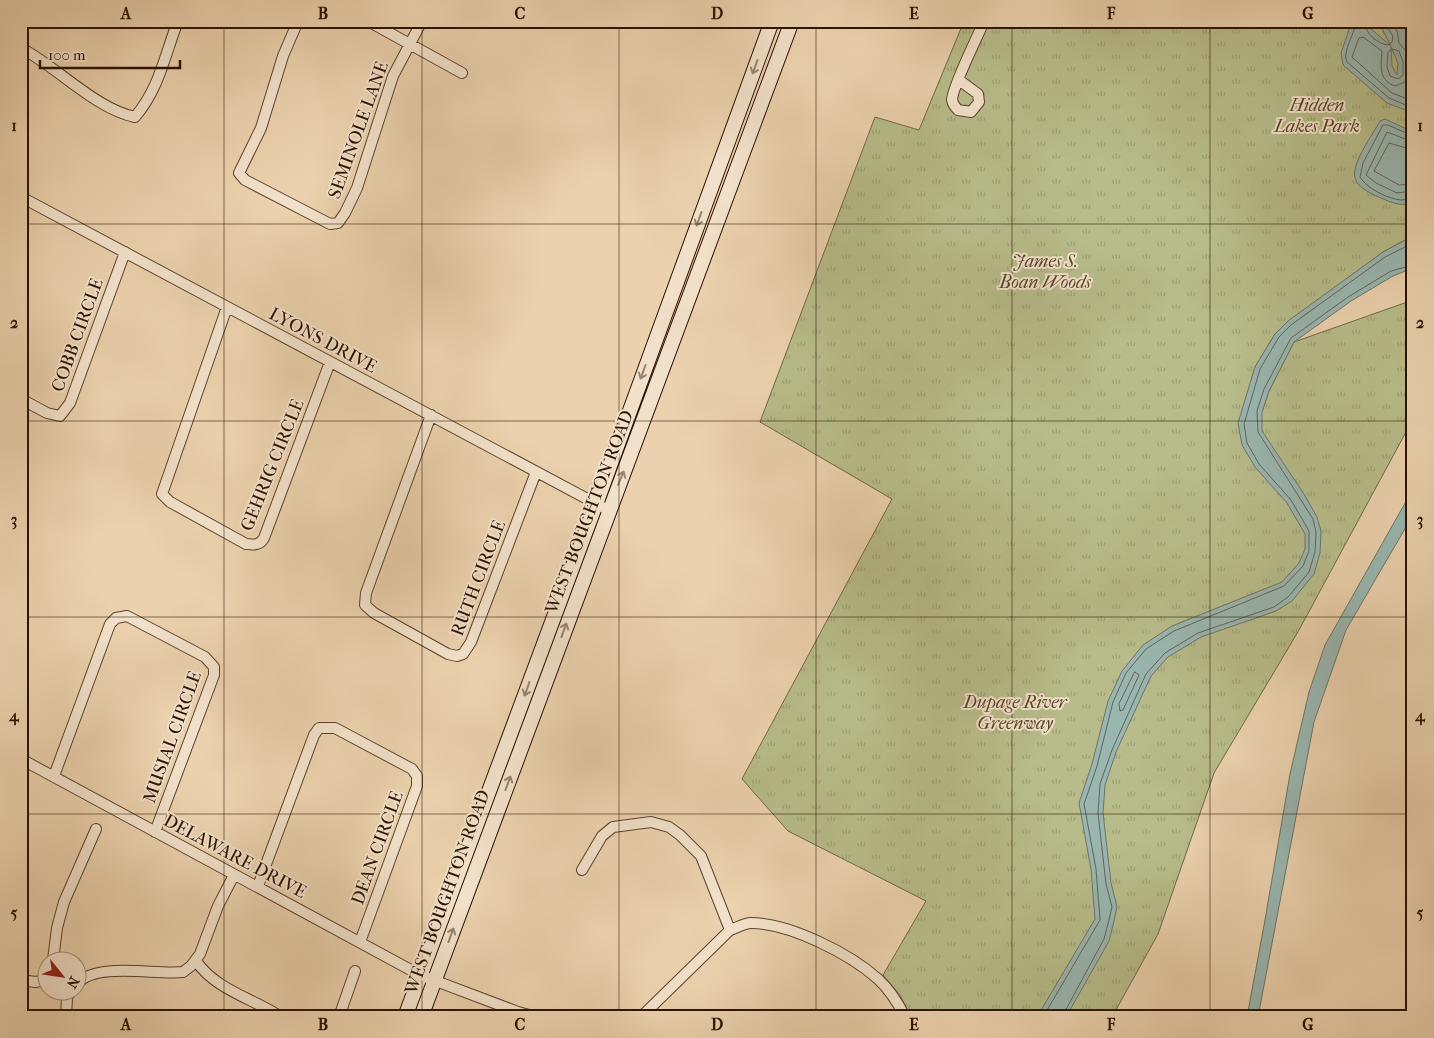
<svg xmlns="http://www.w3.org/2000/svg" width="1434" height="1038" viewBox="0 0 1434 1038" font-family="'IM FELL French Canon',serif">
<defs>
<pattern id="park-tufts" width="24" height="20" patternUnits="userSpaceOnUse" patternTransform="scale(1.25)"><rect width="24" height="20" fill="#b7bc8a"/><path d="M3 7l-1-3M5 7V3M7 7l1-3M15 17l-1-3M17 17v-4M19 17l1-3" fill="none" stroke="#9ea175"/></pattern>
</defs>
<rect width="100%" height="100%" fill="#ebd1ad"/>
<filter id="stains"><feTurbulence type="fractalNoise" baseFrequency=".004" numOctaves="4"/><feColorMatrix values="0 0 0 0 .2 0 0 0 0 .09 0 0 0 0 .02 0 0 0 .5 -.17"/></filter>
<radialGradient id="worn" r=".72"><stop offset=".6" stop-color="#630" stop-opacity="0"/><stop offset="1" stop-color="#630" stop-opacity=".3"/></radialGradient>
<path fill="url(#park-tufts)" stroke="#726745" d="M 964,21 L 1413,21 L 1413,236 L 1383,252 L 1275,334 L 1255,367 L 1239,423 L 1262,412 L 1269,391 L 1294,342 L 1413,300 L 1413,419 L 1299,630 L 1214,773 L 1158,934 L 1112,1017 L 911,1017 L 900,995 L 883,975 L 926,901 L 788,831 L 742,779 L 892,499 L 760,422 L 875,117 L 919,130 Z"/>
<path fill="#99b6b0" stroke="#6d746a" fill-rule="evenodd" d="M 1352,21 L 1371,21 L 1371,29 L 1391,46 L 1378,21 L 1413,21 L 1413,113 L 1387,103 L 1343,65 L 1341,53 ZM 1391,47 L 1398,63 L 1397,75 L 1392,66 Z
M 1385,119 L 1413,132 L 1413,202 C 1402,207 1393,203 1383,199 C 1374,195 1357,188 1355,178 C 1351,164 1373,134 1380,121 Z
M 1413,236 L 1413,268 L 1393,276 L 1351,301 L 1294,342 L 1269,391 L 1262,412 L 1262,431 L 1304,494 L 1317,517 L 1321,531 L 1320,553 L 1314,574 L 1292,601 L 1276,611 L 1201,637 L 1168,657 L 1151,676 L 1116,752 L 1105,785 L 1103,813 L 1111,883 L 1117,907 L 1114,921 L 1109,941 L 1066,1017 L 1037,1017 L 1095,919 L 1091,869 L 1079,803 L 1092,764 L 1108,701 L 1122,671 L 1143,645 L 1172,626 L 1282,582 L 1299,563 L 1305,549 L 1305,534 L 1287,503 L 1255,467 L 1242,445 L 1238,423 L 1255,367 L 1275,334 L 1288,321 L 1383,252 Z
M 1413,489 L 1413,515 L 1346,630 L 1314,722 L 1258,1017 L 1247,1017 L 1265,920 L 1290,774 L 1309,692 L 1325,645 Z"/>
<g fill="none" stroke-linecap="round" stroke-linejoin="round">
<path stroke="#626458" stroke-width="1" d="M 1356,21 C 1355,34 1342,51 1347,62 L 1389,98 L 1413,108
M 1365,21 C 1364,33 1378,44 1388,45 L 1392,42 L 1393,36 L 1383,21
M 1390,21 L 1397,31 L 1399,43 L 1405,50 L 1409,60 L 1409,75 L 1405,82 L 1395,86 C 1378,80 1381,65 1382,51 L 1363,37 L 1359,38 L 1352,57 L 1392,93 L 1413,101
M 1392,49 L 1399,51 L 1403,62 L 1403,75 L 1398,79 L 1390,76 L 1387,67 L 1388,53 Z
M 1413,136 L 1388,125 L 1383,125 L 1363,163 L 1360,177 C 1366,188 1388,199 1401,200 C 1405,200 1409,198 1413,198
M 1413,142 L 1387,132 L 1366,175 L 1376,183 L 1397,193 L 1413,191
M 1413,150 L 1389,143 L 1374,171 L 1399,185 L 1413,184
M 1135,672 L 1139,675 L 1123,710 L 1120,711 L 1119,704 Z
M 1043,1017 L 1100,920 L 1096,869 L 1084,804 L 1097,766 L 1113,702 L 1126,673 L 1146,649 L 1174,631 L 1284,586 L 1303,566 L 1309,551 L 1309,531 L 1291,500 L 1259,464 L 1247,443 L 1244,424 L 1260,369 L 1279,337 L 1291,325 L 1385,257 L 1413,243
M 1062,1017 L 1104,939 L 1109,920 L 1112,907 L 1106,884 L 1098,813 L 1100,784 L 1112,750 L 1146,674 L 1165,653 L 1198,633 L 1274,607 L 1288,597 L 1309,572 L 1315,552 L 1316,532 L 1313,519 L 1258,432 L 1257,411 L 1264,389 L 1291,338 L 1348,297 L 1391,271 L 1413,265"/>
<defs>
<path id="street" d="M 298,21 L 283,56 L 261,128 L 239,173 L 245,180 L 330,224 L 338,223 L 345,213 L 357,188 L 393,76 L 422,21
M 368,21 L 462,73
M 21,48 C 57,67 96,109 135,117 C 160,87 164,57 178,21
M 959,80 L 978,94 L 979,102 L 971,112 L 958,110 C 955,107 953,105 952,100 C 952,88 975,42 981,28 L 981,21
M 21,200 L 23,198 L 608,510
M 227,307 L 162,494 L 170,502 L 246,544 C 255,545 260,545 264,538 L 330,362
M 21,399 L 47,413 L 60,416 L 70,403 L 125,252
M 431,415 L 366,593 L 365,605 L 374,613 L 448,654 L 457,656 L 463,654 L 471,642 L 536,472
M 21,759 L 420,975 L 518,1012 L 537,1017
M 54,776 L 110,624 L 116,618 L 127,616 L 205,657 L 214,667 L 214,675 L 155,832
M 582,870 L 602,836 L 613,827 L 651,822 L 669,827 L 680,835 L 701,856 L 730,930 C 736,928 745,923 751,923 C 790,923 850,954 878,979 C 890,990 898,1003 905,1017
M 258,886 L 314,735 L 319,728 L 335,728 L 412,769 L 417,776 L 417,786 L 360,942
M 53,960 L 57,928 L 64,902 L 96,829
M 196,961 C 216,990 252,998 281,1017
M 21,980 L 35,982 L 48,980
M 78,983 C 97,962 155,975 183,972 L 191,966 L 200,954 L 218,906 L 234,875
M 66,1017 L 67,998 L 71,990
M 339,1017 L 355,971
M 637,1017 L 642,1016 L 730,930"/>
<path id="secondary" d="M 405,1017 L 596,504 L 772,21
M 421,1017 L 792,21"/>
</defs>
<use href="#street" stroke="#5c422b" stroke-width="12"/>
<use href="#secondary" stroke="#2c1200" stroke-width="16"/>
<use href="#street" stroke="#f2e1ca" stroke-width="10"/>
<use href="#secondary" stroke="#f2e1ca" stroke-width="14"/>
</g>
<defs><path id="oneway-shaft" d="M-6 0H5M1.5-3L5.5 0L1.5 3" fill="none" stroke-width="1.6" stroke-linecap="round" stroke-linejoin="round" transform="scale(1.25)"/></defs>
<g stroke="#99846f">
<use href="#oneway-shaft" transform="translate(755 67) rotate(110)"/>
<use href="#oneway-shaft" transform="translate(699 219) rotate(110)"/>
<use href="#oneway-shaft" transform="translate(643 372) rotate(110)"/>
<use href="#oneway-shaft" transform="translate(621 478) rotate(-68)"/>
<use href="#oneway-shaft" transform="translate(564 630) rotate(-70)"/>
<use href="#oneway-shaft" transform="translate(527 689) rotate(110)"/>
<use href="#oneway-shaft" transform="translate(508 783) rotate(-70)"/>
<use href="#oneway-shaft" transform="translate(451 935) rotate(-70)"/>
</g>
<path fill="none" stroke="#2c1200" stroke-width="1" stroke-opacity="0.55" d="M 224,21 L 224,1017M 422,21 L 422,1017M 619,21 L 619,1017M 816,21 L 816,1017M 1012,21 L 1012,1017M 1210,21 L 1210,1017M 21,224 L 1413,224M 21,421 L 1413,421M 21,617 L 1413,617M 21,814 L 1413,814"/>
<g text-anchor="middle" stroke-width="4" stroke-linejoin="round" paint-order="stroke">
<g font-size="18" font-style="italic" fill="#564529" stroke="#f2e1ca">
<text x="1317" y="111">Hidden<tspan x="1317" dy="21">Lakes Park</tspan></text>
<text x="1045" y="267">James S.<tspan x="1045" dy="21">Boan Woods</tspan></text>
<text x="1015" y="708">Dupage River<tspan x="1015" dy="21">Greenway</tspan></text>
</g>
<g font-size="18" fill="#2c1200" stroke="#f2e1ca">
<text transform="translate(358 130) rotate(-70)" y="6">SEMINOLE LANE</text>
<text transform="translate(77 335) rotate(-70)" y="6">COBB CIRCLE</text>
<text transform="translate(323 340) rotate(28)" y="6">LYONS DRIVE</text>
<text transform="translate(272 465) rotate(-68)" y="6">GEHRIG CIRCLE</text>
<text transform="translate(589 512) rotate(-69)" y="6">WEST BOUGHTON ROAD</text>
<text transform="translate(478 578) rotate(-69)" y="6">RUTH CIRCLE</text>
<text transform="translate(172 737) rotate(-70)" y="6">MUSIAL CIRCLE</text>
<text transform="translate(377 848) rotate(-70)" y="6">DEAN CIRCLE</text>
<text transform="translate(235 856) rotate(28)" y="6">DELAWARE DRIVE</text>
<text transform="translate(447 892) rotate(-70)" y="6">WEST BOUGHTON ROAD</text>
</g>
</g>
<rect width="1434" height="1038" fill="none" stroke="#ebd1ad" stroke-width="55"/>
<g transform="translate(62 976) rotate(120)"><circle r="24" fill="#f2e1ca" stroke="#a38e79"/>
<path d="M0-4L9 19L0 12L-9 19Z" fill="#8f2418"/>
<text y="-8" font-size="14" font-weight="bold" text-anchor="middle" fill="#2c1200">N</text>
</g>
<path d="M40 60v8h140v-8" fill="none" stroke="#2c1200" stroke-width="2.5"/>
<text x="48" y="60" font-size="15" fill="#2c1200" stroke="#f2e1ca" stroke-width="4" paint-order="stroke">100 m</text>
<rect x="28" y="28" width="1378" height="982" fill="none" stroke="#2c1200" stroke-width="2"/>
<g font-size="16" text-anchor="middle" font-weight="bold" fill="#2c1200">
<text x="126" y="19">A</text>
<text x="323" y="19">B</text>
<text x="520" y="19">C</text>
<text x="717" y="19">D</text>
<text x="914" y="19">E</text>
<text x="1111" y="19">F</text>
<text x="1308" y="19">G</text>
<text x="14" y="131">1</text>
<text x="1420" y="131">1</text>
<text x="14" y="328">2</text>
<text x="1420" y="328">2</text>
<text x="14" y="525">3</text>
<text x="1420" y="525">3</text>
<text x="14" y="721">4</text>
<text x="1420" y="721">4</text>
<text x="14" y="918">5</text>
<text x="1420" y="918">5</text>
<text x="126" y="1030">A</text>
<text x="323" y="1030">B</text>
<text x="520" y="1030">C</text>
<text x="717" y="1030">D</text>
<text x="914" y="1030">E</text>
<text x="1111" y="1030">F</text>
<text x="1308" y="1030">G</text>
</g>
<rect width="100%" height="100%" filter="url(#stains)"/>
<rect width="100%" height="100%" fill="url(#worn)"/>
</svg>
